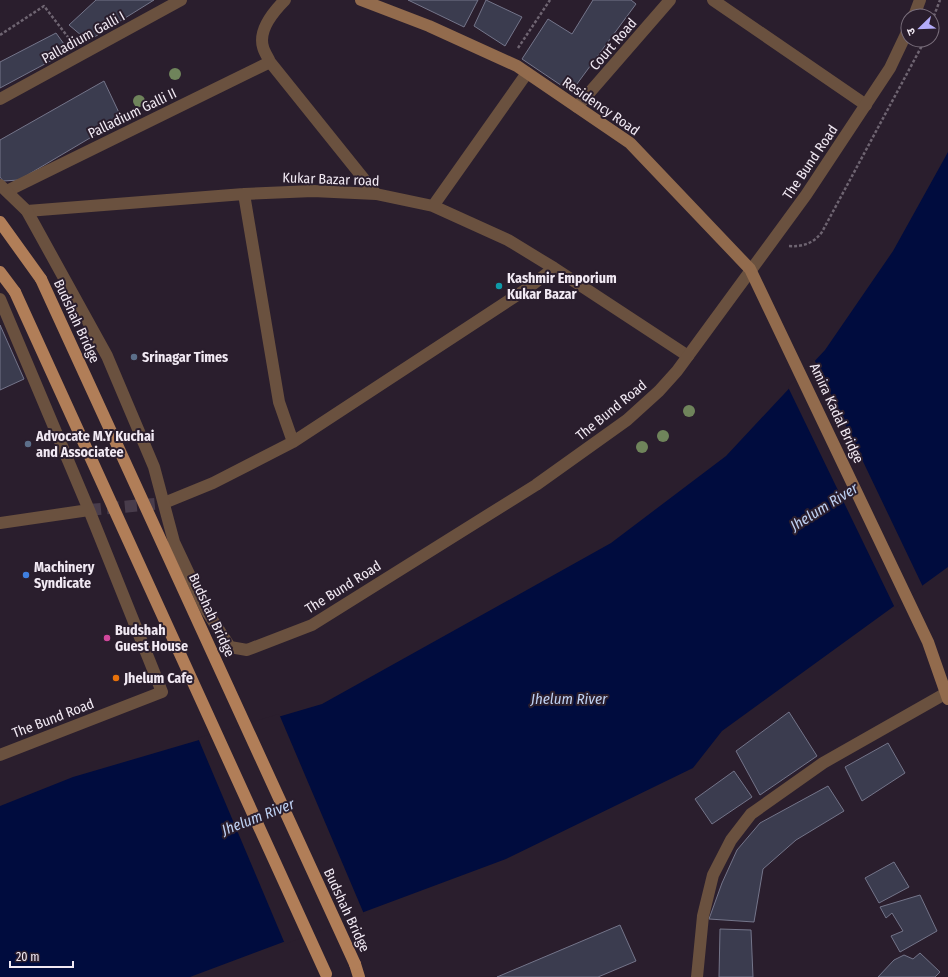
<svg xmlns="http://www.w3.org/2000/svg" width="948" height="977" viewBox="0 0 948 977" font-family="'Fira Sans Condensed','Noto Sans Devanagari',sans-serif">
<rect width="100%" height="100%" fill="#2a1e2d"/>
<path fill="#000c3e" d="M 948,152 L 948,567 L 722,731 L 693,768 L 506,859 L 190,977 L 0,977 L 0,806 L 73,777 L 322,704 L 611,543 L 726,456 L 825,350 L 893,251 Z"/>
<path fill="#2a1e2d" d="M 814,359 L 923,587 L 895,608 L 788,387 Z
M 279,714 L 364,914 L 285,944 L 198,738 Z"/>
<path fill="#3b3c4f" stroke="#74758a" d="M 96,0 L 154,0 L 88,41 L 69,25 Z
M 408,0 L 478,0 L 464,27 Z
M 486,0 L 522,17 L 505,46 L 474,26 Z
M 593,0 L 631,0 L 636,4 L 571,92 L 522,59 L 548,19 L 572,34 Z
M 56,33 L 69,51 L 0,88 L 0,62 Z
M 104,81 L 122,119 L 19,180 L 3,181 L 0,177 L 0,140 Z
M 0,325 L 24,379 L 0,390 Z
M 789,712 L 817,756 L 760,795 L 736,751 Z
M 888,743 L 905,773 L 862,801 L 845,767 Z
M 734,771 L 752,797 L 712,824 L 695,799 Z
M 828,786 L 844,811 L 796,840 L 763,869 L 754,922 L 709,919 L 722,883 L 737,850 L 760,823 Z
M 894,862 L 909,887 L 879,903 L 865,878 Z
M 920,895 L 937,931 L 900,952 L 891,936 L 903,931 L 892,913 L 886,918 L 880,907 Z
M 620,925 L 636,961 L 598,977 L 497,977 Z
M 720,929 L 751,930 L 753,977 L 719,977 Z
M 920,953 L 940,972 L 935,977 L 878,977 L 894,960 L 904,955 L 913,959 Z"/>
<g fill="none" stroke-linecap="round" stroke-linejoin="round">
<path stroke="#483c4b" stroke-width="12" stroke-dasharray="12 6" stroke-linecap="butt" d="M 89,510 L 164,503"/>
<path stroke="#6e6471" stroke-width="2.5" stroke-dasharray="3 2" stroke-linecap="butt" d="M 932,21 L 940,0
M 0,35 L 44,6 L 71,41
M 518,48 L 550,0
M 789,246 C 803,247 814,243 822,232 L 925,40"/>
<path stroke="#6a513f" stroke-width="12" d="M 285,0 C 274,11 258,30 263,47 C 264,52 268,57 270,62 L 376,194
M 713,0 L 866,105
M 0,99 L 181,0
M 7,191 L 270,62
M 244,194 L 279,402 L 293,442
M 433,206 L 527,73
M 27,211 L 244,194 L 313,191 L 376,194 L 433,206 L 508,240 L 554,268 L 688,356
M 164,503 L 213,483 L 293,442 L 528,288 L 554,268"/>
<path stroke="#6a513f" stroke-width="12" d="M 914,16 L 920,0
M 577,107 L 670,0
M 0,185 L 27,211 L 107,356 L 154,467 L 174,542 L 206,610 L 230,647 L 247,650 L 312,625 L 536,485 L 627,420 L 659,391 L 677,371 L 806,195 L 890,68 L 908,30
M 0,299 L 89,510 L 162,692 L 0,755
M 0,523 L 89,510
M 697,977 L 703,916 L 713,875 L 731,840 L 751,814 L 823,763 L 948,692"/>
<path stroke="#926b4d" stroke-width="12" d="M 361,0 L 429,26 L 517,66 L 630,143 L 750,269 L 928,642 L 948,699"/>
<path stroke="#b17e58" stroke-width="12" d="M 0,222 L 41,279
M 0,272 L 15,292
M 355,964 L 359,977"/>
<path stroke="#b17e58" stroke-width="12" d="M 41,279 L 355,964
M 15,292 L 326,974"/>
</g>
<g fill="#6f845b">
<circle cx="175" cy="74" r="6"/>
<circle cx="139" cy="101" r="6"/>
<circle cx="689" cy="411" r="6"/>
<circle cx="663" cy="436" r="6"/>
<circle cx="642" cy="447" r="6"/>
</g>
<circle fill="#0f9aa8" stroke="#2a1e2d" stroke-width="1.5" cx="499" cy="286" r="4"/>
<g fill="#5c6f8a" stroke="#2a1e2d" stroke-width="1.5">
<circle cx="134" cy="357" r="4"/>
<circle cx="28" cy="444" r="4"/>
</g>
<circle fill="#3f7fe0" stroke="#2a1e2d" stroke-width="1.5" cx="26" cy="575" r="4"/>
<circle fill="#d1479c" stroke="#2a1e2d" stroke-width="1.5" cx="107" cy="638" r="4"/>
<circle fill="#e8710a" stroke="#2a1e2d" stroke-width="1.5" cx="116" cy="678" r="4"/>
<g text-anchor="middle" stroke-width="4" stroke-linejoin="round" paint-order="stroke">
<g font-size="14" fill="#f1e9f3" stroke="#2a1e2d">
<text transform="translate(83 37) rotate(-29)" y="5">Palladium Galli I</text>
<text transform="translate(613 44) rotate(-49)" y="5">Court Road</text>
<text transform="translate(601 106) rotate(35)" y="5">Residency Road</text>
<text transform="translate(132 113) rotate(-26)" y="5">Palladium Galli II</text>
<text transform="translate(810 162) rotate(-56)" y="5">The Bund Road</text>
<text transform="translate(331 179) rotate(2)" y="5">Kukar Bazar road</text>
<text transform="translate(77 321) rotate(65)" y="5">Budshah Bridge</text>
<text transform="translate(611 410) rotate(-39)" y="5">The Bund Road</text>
<text transform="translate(837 413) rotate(65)" y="5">Amira Kadal Bridge</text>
<text transform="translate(343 587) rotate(-32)" y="5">The Bund Road</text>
<text transform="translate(212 615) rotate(65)" y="5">Budshah Bridge</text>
<text transform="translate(53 718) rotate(-21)" y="5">The Bund Road</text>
<text transform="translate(347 910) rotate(65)" y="5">Budshah Bridge</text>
</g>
<g font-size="14" font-weight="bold" fill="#f1e9f3" stroke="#2a1e2d" text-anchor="start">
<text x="507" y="283">Kashmir Emporium<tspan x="507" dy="16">Kukar Bazar</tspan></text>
<text x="142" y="362">Srinagar Times</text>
<text x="36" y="441">Advocate M.Y Kuchai<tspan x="36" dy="16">and Associatee</tspan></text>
<text x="34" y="572">Machinery<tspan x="34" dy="16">Syndicate</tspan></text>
<text x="115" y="635">Budshah<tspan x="115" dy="16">Guest House</tspan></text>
<text x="124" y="683">Jhelum Cafe</text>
</g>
<g font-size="15" font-style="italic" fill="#bed0f2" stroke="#2a1e2d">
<text transform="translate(824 507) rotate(-32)" y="5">Jhelum River</text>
<text x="569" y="704">Jhelum River</text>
<text transform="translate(258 817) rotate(-21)" y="5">Jhelum River</text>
</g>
</g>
<g transform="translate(920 28) rotate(247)"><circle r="19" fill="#2a1e2d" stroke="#7a6f7c"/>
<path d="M0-3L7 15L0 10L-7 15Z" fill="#b4acf9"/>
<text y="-6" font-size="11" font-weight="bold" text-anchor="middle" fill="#f1e9f3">उ</text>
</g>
<path d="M10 961v6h63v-6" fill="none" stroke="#f1e9f3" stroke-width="2"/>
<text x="16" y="961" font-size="12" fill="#f1e9f3" stroke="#2a1e2d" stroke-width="3" paint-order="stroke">20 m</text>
</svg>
